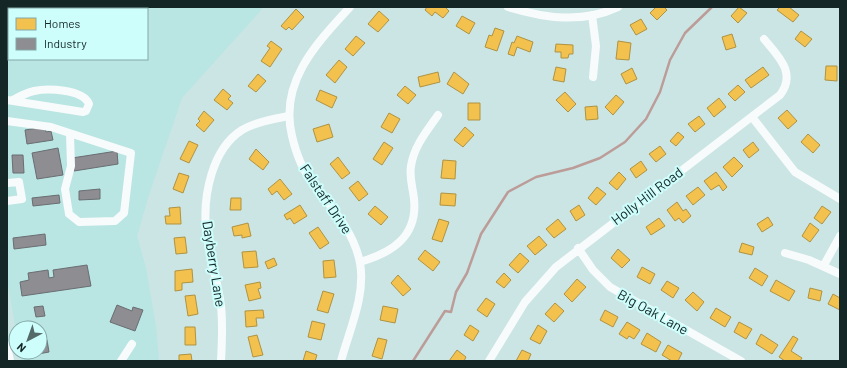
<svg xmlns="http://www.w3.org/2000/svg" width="847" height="368" viewBox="0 0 847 368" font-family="Barlow,sans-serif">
<rect width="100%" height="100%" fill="#cbe5e4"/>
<path fill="#b9e5e3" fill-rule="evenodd" d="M 7,7 L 264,7 L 182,98 L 149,195 L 137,236 L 146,268 L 156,326 L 159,361 L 21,361 L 20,352 L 40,352 L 40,328 L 16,328 L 16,331 L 7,279 ZM 9,9 L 147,9 L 147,59 L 9,59 Z"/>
<path fill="#f2c14e" stroke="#af9342" d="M 427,7 L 445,7 L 449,11 L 443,18 L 435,12 L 432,16 L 425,10 Z
M 656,7 L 664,7 L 667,10 L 657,20 L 650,13 Z
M 739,7 L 747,13 L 738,23 L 731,16 Z
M 780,7 L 789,7 L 799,15 L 793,22 L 777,10 Z
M 296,9 L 304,17 L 292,30 L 289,27 L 286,30 L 281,26 Z
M 379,11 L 389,20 L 378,32 L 368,24 Z
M 462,16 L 475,23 L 469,34 L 456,26 Z
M 641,19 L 647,29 L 636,35 L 630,25 Z
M 495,28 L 504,31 L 497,51 L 485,47 L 489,35 L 492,36 Z
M 801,31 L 812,39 L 805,47 L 795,39 Z
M 732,34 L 736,47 L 726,50 L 722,37 Z
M 356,36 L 365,43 L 353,56 L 345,49 Z
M 517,36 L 533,42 L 530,52 L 517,47 L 514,56 L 508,54 L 512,42 L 514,43 Z
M 271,41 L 282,49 L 270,67 L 261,61 L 270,48 L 267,46 Z
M 618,41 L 631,43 L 629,60 L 616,59 Z
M 556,44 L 573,45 L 573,54 L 569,54 L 568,58 L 561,58 L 561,52 L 555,52 Z
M 339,60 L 347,67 L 335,83 L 326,75 Z
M 826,66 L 837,66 L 837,81 L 825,80 Z
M 556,67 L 566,69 L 564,82 L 553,80 Z
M 763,67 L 769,75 L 751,88 L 745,80 Z
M 632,68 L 637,79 L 626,84 L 621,74 Z
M 438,72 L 440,82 L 420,87 L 418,77 Z
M 454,72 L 469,84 L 463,94 L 447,84 Z
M 258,74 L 266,81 L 256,92 L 248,86 Z
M 738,85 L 745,92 L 735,101 L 728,94 Z
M 405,86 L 416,95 L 408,104 L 397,95 Z
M 223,89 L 231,96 L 228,99 L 233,103 L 227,110 L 214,100 Z
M 320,90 L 337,97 L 332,108 L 316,100 Z
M 565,92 L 576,104 L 568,112 L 556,100 Z
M 616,95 L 624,102 L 613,115 L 605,107 Z
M 719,98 L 726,107 L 714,117 L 707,108 Z
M 468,103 L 480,103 L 480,120 L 468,120 Z
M 597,106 L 598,119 L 586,120 L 585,107 Z
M 787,110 L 797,121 L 788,129 L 778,118 Z
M 204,111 L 214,120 L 204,132 L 196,125 L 200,121 L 198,119 Z
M 389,113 L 400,119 L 392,133 L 381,127 Z
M 699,116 L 705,124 L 695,132 L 688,124 Z
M 329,124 L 333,137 L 317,142 L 313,129 Z
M 465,127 L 474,135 L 463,147 L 454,140 Z
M 678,132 L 684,137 L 676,146 L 670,141 Z
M 808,134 L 820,145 L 813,153 L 801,142 Z
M 189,141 L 198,145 L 189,163 L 180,159 Z
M 384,142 L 393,148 L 382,165 L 373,159 Z
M 753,142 L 759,150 L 749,158 L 743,150 Z
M 660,146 L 666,154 L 656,162 L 649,154 Z
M 256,149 L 269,162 L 263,170 L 249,159 Z
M 338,157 L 350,173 L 342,179 L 330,164 Z
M 734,157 L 743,166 L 732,177 L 723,167 Z
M 443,160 L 456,161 L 455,179 L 441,178 Z
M 641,161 L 647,170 L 636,178 L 630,169 Z
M 619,172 L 626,179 L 617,190 L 609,183 Z
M 716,172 L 727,187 L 723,191 L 719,185 L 711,190 L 704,181 Z
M 179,173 L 189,176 L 183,193 L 173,189 Z
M 280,179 L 292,194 L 284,200 L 277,191 L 272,195 L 268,189 Z
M 358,181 L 368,194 L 359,201 L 349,188 Z
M 597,187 L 606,194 L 596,205 L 588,198 Z
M 698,187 L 705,195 L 693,205 L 686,196 Z
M 441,193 L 456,194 L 455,206 L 440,205 Z
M 231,198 L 241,198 L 241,210 L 230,210 Z
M 677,202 L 683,211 L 686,209 L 691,216 L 683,223 L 679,218 L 675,221 L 667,210 Z
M 300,205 L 307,216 L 294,224 L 290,218 L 287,220 L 284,215 Z
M 579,205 L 585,215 L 576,221 L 570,211 Z
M 375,206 L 388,217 L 381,225 L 368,214 Z
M 822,206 L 831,212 L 822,224 L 814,218 Z
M 180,207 L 181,224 L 166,224 L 165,216 L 170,216 L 169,208 Z
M 768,217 L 773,225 L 762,232 L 757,224 Z
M 659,218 L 665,226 L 651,235 L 646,227 Z
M 439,219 L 449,222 L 442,242 L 432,239 Z
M 558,219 L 566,229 L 554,238 L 546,229 Z
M 248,223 L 251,236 L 242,238 L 242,235 L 234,236 L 232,227 Z
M 810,223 L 819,230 L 810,242 L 802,236 Z
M 318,227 L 329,243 L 320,249 L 309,233 Z
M 539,236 L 547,245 L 535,255 L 527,246 Z
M 185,237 L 187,253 L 176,254 L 174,238 Z
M 742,243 L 754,247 L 752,255 L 739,252 Z
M 618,249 L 630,260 L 622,268 L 611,258 Z
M 425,250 L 440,262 L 433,271 L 418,259 Z
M 256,251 L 258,267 L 244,268 L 242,252 Z
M 520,253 L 529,261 L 518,273 L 509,265 Z
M 274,258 L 277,265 L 268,269 L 265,262 Z
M 334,260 L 336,277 L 324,278 L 323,261 Z
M 642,267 L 655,274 L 650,284 L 637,277 Z
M 755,268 L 768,276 L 762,286 L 749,278 Z
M 192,269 L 193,282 L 182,283 L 182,290 L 175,291 L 175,271 Z
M 504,273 L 511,280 L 504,288 L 496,282 Z
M 398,275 L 411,289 L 403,296 L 391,283 Z
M 577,279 L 586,287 L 572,302 L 564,294 Z
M 776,280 L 795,291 L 789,301 L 770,291 Z
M 667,281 L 679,288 L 673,298 L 661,290 Z
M 260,282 L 261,288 L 258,289 L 261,298 L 249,301 L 245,285 Z
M 810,288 L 822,291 L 820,301 L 808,298 Z
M 323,291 L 334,294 L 328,313 L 317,310 Z
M 693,292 L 704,302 L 697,311 L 685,300 Z
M 833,294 L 840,298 L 840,310 L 828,304 Z
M 195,295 L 198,314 L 188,316 L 185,296 Z
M 486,298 L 495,304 L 487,317 L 477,310 Z
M 555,303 L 564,311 L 554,322 L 545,314 Z
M 383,306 L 398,309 L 395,323 L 380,320 Z
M 716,308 L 731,317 L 725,327 L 710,318 Z
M 263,310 L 264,318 L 256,318 L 257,326 L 246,327 L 245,311 Z
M 605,310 L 618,317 L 613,327 L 600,320 Z
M 312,321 L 325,324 L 321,340 L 308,337 Z
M 627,322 L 640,330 L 634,339 L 629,336 L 627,339 L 619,334 Z
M 739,322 L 752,329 L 746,339 L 734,332 Z
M 470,325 L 479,331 L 473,341 L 464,335 Z
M 538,325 L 547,331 L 540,344 L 530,339 Z
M 185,327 L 195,327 L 196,345 L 185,345 Z
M 647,333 L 661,342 L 656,352 L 641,344 Z
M 761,334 L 778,345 L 772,354 L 756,344 Z
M 257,335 L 263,355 L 253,357 L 248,337 Z
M 793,336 L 798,339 L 791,351 L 802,358 L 800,361 L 785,361 L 779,357 Z
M 378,338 L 387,340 L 382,359 L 372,356 Z
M 668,345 L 682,353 L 678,361 L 672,361 L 662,355 Z
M 457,350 L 466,357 L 464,361 L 449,361 Z
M 522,350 L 531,354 L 528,361 L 516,361 Z
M 306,351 L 317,355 L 315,361 L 303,361 Z
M 191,354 L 192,361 L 179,361 L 179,355 Z"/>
<path fill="#8d8d92" stroke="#696e72" d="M 7,7 L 16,7 L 23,9 L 9,9 L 9,21 L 7,20 Z
M 45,127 L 46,132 L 51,131 L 53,140 L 27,144 L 25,130 Z
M 58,148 L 63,175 L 37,179 L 32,153 Z
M 117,151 L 118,164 L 74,171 L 72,158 Z
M 12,155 L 23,155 L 24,173 L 13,173 Z
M 100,189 L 100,199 L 79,200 L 79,191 Z
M 59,195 L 60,203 L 33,206 L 32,198 Z
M 45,234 L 46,245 L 14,249 L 13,238 Z
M 87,265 L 91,286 L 22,296 L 20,282 L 29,280 L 28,273 L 48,270 L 49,278 L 54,277 L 53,270 Z
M 117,305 L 132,311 L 133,307 L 143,310 L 135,331 L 110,322 Z
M 43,306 L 45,316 L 36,317 L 34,307 Z
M 47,340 L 49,352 L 38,354 L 40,341 Z"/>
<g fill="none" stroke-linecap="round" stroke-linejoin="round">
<path stroke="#bc9c98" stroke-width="2.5" d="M 413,361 L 445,311 L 451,312 L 456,292 L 467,273 L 481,234 L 508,192 L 536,177 L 573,168 L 600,158 L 625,142 L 646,119 L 660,92 L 670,60 L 685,33 L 712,7"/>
<path stroke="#f7fbfb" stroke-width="8" d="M 508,7 C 545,18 581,24 618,7
M 592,15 L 596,46 L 593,77
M 7,100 L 83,112 L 86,111 L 89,104 C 83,89 47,88 34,91 C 26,93 20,96 13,100
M 752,117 L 795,172 L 840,199
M 7,121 L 51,127 L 131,153 L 124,213 L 115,221 L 79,222 L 69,214 L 65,189 L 71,166 L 70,134
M 7,183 L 19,182 L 22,199 L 7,201
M 578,248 L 593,270 L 610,287 L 741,361
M 785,253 L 809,260 L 840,274
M 360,262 C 391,253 418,237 414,199 C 413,188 409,178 411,166 C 414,146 427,131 438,115
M 824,265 L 840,236
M 7,345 L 10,361
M 121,361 L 132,344
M 221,361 C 222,343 223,325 221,306 C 218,280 208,255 206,229 C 203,195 212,149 242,130 C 256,122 273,119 289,116
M 341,361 C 349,331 366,295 360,263 C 354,231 332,209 313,183 C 302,170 296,153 292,136 C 279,82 316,44 350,7
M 489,361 L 525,302 L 556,267 L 780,95 C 797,73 778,56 764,39"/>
</g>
<g text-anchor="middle" stroke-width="4" stroke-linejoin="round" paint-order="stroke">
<g font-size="14" fill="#142726" stroke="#cdfefc">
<text transform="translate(647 196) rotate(-37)" y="5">Holly Hill Road</text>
<text transform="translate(326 199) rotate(56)" y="5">Falstaff Drive</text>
<text transform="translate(214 264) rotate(81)" y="5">Dayberry Lane</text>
<text transform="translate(653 312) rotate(29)" y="5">Big Oak Lane</text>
</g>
</g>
<rect width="847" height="368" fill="none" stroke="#142726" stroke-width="16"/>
<rect x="8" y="8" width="140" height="52" fill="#cdfefc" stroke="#83a8a6"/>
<rect x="16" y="18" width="20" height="12" fill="#f2c14e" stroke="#83a8a6"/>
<text x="44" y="28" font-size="12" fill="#142726">Homes</text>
<rect x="16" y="38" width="20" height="12" fill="#8d8d92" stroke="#83a8a6"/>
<text x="44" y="48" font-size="12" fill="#142726">Industry</text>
<g transform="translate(28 340) rotate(221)"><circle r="19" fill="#cdfefc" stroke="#83a8a6"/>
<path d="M0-3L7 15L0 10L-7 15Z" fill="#546a68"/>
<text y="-6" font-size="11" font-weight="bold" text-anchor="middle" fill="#142726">N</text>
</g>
</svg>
